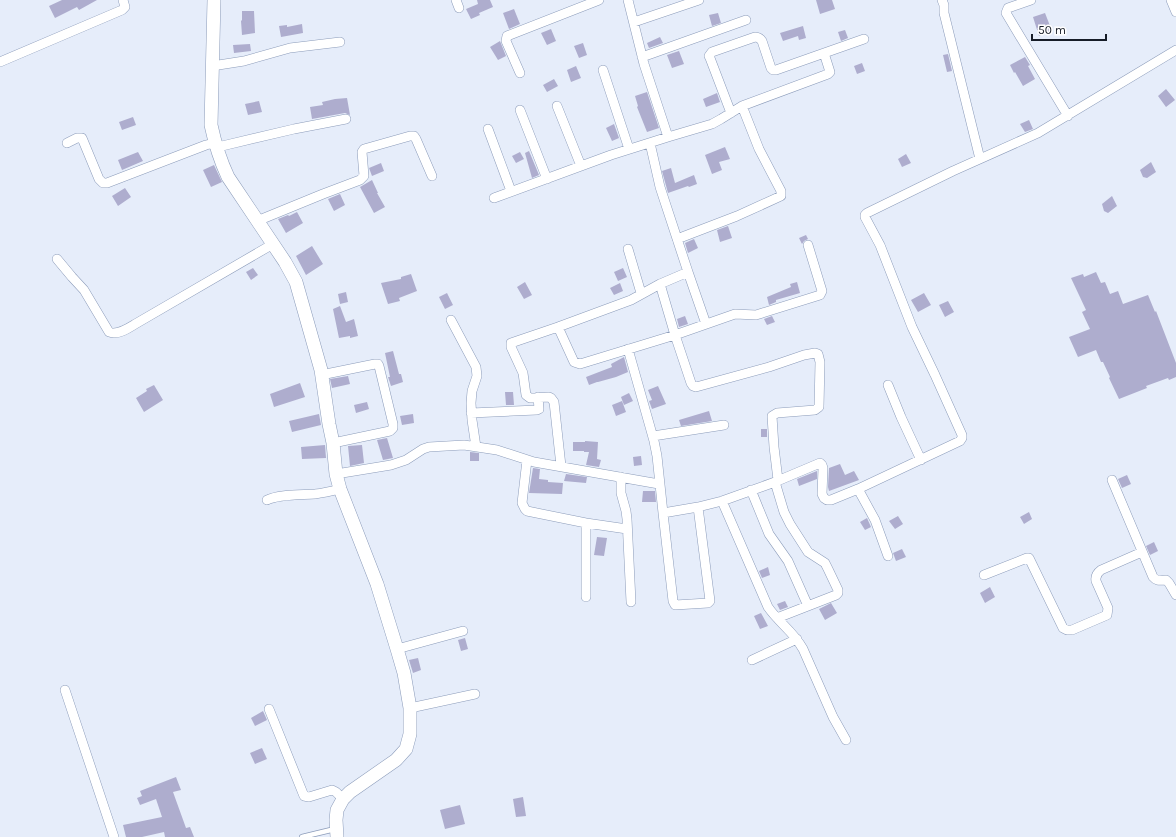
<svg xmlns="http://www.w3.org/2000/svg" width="1176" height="837" viewBox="0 0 1176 837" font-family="Karla,sans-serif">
<rect width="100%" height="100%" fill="#e6edfa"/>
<path fill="#aeadce" d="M 62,0 L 97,0 L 79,10 L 77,7 L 55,18 L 49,6 Z
M 477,0 L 490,0 L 493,7 L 479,13 L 480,15 L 471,19 L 466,9 L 478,4 Z
M 816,0 L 832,0 L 835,9 L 820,14 Z
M 514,9 L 520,24 L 509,29 L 503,13 Z
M 242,11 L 254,11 L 255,33 L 242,35 L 241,21 L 242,20 Z
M 718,13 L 721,23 L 712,26 L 709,15 Z
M 1045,13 L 1052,31 L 1039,36 L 1033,17 Z
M 302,24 L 303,33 L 281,37 L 279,26 L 287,25 L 287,27 Z
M 803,26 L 806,38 L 799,40 L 798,36 L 783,41 L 780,33 Z
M 551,29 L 556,41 L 547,45 L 541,33 Z
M 845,30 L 848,38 L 841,41 L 838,32 Z
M 660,37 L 663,43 L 649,48 L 647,43 Z
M 500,41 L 506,56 L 498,60 L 490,47 Z
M 583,43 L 587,55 L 579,58 L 574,46 Z
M 250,44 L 251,51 L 234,53 L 233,45 Z
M 679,51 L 684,64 L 672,68 L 667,55 Z
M 948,54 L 952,71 L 947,72 L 943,55 Z
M 1025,57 L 1030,65 L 1028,66 L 1035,79 L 1023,86 L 1015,72 L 1014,73 L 1010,65 Z
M 862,63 L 865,71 L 857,74 L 854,66 Z
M 576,66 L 581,78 L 571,82 L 567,70 Z
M 554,79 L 558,86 L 547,92 L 543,85 Z
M 1166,89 L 1175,100 L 1166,107 L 1158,96 Z
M 647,92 L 659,128 L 647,132 L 637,107 L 638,106 L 635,96 Z
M 717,93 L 720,102 L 706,107 L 703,99 Z
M 347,98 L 350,115 L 345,113 L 312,119 L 310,107 L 323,105 L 322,102 L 335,99 Z
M 259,101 L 262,112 L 248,115 L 245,104 Z
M 133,117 L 136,125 L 122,130 L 119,122 Z
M 1029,120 L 1033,129 L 1025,132 L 1020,124 Z
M 614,124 L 619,138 L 612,141 L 606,128 Z
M 725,147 L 730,159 L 719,162 L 722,170 L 712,174 L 705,155 Z
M 529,151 L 539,175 L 532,178 L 525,153 Z
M 138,152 L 143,161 L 122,170 L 118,160 Z
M 520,152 L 524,159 L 516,163 L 512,156 Z
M 906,154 L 911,163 L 902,167 L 898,159 Z
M 1151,162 L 1156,172 L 1147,178 L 1143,177 L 1140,170 Z
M 381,163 L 384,171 L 372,176 L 369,168 Z
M 214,165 L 222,182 L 211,187 L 203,170 Z
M 671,168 L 675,183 L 694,175 L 697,184 L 689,187 L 688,186 L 668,193 L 662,171 Z
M 372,180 L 378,193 L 377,193 L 385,207 L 374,213 L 360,187 Z
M 125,188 L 131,197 L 118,206 L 112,196 Z
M 340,194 L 345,205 L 334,211 L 328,199 Z
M 1112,196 L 1117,206 L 1108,213 L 1104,211 L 1102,204 Z
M 297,212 L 303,223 L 286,233 L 278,219 L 288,215 L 289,216 Z
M 728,226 L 732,238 L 720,242 L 717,230 Z
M 806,235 L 808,239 L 804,241 L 802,244 L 799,238 Z
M 694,239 L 698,248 L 688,253 L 685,243 Z
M 312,246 L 323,264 L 306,275 L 296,256 Z
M 253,268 L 258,275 L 251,280 L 246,272 Z
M 623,268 L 627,277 L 618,281 L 614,272 Z
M 1096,272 L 1101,283 L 1105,282 L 1110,294 L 1118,291 L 1123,304 L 1148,295 L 1155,312 L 1156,311 L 1176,363 L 1176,377 L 1169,380 L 1168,378 L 1146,386 L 1147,388 L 1119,399 L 1109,378 L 1110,377 L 1103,362 L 1101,362 L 1096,350 L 1078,357 L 1069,337 L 1090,329 L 1082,312 L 1086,310 L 1071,278 L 1083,274 L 1084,277 Z
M 411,274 L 417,291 L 399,298 L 400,301 L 388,304 L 381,283 L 401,279 L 401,277 Z
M 525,282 L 532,295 L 524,299 L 517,287 Z
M 797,282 L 800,293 L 776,300 L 776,302 L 769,305 L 767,297 L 791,287 L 790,284 Z
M 620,283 L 623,291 L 614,295 L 610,288 Z
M 346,292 L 348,302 L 340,304 L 338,294 Z
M 447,293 L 453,305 L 445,309 L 439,297 Z
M 924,293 L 931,305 L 918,312 L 911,300 Z
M 948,301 L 954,312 L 945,317 L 939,305 Z
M 340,306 L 346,322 L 354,319 L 358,336 L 350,338 L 350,336 L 339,338 L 333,309 Z
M 685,316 L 688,324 L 679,327 L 677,319 Z
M 772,316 L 775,322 L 767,325 L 764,319 Z
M 393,351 L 399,374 L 401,374 L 403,382 L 391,386 L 388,377 L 390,377 L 385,353 Z
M 624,357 L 628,372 L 616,377 L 598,382 L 597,382 L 589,385 L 586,377 L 612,367 L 611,364 Z
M 348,376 L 350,384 L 332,388 L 330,379 Z
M 300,383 L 305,397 L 274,407 L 270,394 Z
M 154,385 L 163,400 L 144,412 L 136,398 L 147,391 L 146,389 Z
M 658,386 L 666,404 L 652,409 L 649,401 L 652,400 L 648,390 Z
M 505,392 L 513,392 L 514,405 L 506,405 Z
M 629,393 L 633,401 L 624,405 L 621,397 Z
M 622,401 L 626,412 L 616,416 L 612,405 Z
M 367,402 L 369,409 L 356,413 L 354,405 Z
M 709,411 L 712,421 L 681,426 L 679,420 Z
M 319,414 L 321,425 L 292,432 L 289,421 Z
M 413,414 L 414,423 L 402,425 L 400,416 Z
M 761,429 L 767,429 L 767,437 L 761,437 Z
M 387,438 L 393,458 L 383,460 L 377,440 Z
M 585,441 L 598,442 L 597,459 L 601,460 L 599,467 L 586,465 L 589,452 L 584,452 L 584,451 L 573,451 L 573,442 L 585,442 Z
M 325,445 L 326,458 L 302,459 L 301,447 Z
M 362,445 L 364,463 L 350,466 L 348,446 Z
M 470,452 L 479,453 L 479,461 L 470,461 Z
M 641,456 L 642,465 L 634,466 L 633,457 Z
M 840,464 L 845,475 L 854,471 L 859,480 L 829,491 L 828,487 L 829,468 Z
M 533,468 L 540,469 L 539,479 L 548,480 L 548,482 L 563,483 L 562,494 L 529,493 Z
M 817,471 L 817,479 L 799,486 L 797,479 Z
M 566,474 L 587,477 L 586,483 L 564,481 Z
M 1127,475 L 1131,484 L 1122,488 L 1118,479 Z
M 643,491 L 655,491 L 656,502 L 642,502 Z
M 1029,512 L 1032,519 L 1024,524 L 1020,517 Z
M 898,516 L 903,524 L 895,529 L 889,521 Z
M 867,518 L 871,527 L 865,530 L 860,522 Z
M 597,537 L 607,538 L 604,556 L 594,555 Z
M 1154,542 L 1158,551 L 1150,555 L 1146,546 Z
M 902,549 L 906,557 L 896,561 L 893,553 Z
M 768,567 L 770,575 L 762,578 L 759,571 Z
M 990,587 L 995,597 L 985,603 L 980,593 Z
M 785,601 L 788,607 L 780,610 L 777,604 Z
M 831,603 L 837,613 L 825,620 L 819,609 Z
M 761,613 L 768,626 L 760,629 L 754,616 Z
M 465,638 L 468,649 L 461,651 L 458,640 Z
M 418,658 L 421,670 L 413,673 L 409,660 Z
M 263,711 L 267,720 L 255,726 L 251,718 Z
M 262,748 L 267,759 L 255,764 L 250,753 Z
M 176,777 L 181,790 L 173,792 L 186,828 L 190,827 L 194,837 L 165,837 L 164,832 L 142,837 L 126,837 L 123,825 L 162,817 L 156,799 L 140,805 L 137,798 L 142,796 L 140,791 Z
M 523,797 L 526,816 L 516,817 L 513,799 Z
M 460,805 L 465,824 L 445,829 L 440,810 Z"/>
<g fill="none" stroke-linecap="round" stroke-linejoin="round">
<defs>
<path id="lane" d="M 302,837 L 335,829"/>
<path id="street" d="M 456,0 L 459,8
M 628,0 L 644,64 L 668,137 L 712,124 L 721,119 L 742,106 L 828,74 L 830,72 L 824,53
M 942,0 L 944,5 L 944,13 L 980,159
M 1031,0 L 1011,7 L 1008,8 L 1006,13 L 1068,116
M 1171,0 L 1176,12
M 634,22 L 699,0
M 642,57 L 746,20
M 0,62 L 122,10 L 125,7 L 123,0
M 212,66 L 244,61 L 290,48 L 340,42
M 603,70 L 629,149
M 520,73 L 506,41 L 507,36 L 599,0
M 557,106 L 581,166
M 520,110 L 547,179
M 731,113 L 710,58 L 709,56 L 712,52 L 755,37 C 758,37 760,38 762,41 L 771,68 L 773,70 L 776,70 L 864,39
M 488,129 L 511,191
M 67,143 L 77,138 L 82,138 L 99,179 L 103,183 L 107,183 L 206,145 L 210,144 L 222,146 L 294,129 L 346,119
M 650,143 L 660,187 L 688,272 L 660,284
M 494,198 L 611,155 L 668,137
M 257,221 L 323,194 L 360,180 L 364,176 L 362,152 L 364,149 L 410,136 L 414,136 L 416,139 L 432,176
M 677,239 L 737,216 L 781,196 L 781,191 L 759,149 L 742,106
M 628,249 L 641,293
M 57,259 L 72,277 L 84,290 L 109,332 C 118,336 130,327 137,323 L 273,244
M 688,272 L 706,324
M 451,320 L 476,367 L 477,376 L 472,391 L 471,403 L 472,420 L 476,447
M 558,327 L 574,362 L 580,364 L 675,335 L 660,284 L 631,300 L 558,327 L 511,343 L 511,347 L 523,373 L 526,395 L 530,398 L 549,397 L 551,398 L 554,402 L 561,466
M 628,349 L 654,441 L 657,456 L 663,513
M 321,375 L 375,364 L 378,364 L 379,366 L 393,424 L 393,428 L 390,431 L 333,443
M 888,385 L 901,417 L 921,460
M 471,413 L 537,410 L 539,409 L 538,397
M 653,436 L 724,425
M 527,460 L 522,503 L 525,509 L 527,511 L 586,523 L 627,529
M 336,474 L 391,465 L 406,460 L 423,449 L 429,447 L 464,445 L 497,450 L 534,462 L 659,484
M 621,477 L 621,493 L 626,511 L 627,519 L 631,602
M 778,480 L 774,447 L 772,416 L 777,413 L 815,410 L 819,407 L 820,362 L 818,354 L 815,353 L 804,355 L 769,367 L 696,387 L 693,386 L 691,383 L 675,335 L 735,314 L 756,315 L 820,295 L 822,291 L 808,245
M 1112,480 L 1153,577 C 1157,582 1161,580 1166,580 L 1169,583 L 1176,595
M 775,482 L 784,512 L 790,524 L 808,552 L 825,563 L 828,569 L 838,590 L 838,593 L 836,595 L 777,618
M 858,489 L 875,520 L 888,556
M 751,490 L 769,534 L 788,561 L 808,606
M 267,500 C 279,494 301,495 315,494 C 323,493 332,491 340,489
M 722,501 L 768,607 C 779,623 793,631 803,649 L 833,717 L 846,740
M 698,507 L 663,513 L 673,601 L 675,605 L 708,603 L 710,601 L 698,507 L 722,501 L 775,482 L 820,463 L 822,465 L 823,468 L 822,494 L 824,498 L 827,500 L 831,500 L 858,489 L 960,441 L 962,438 L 962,435 L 935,375 L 912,327 L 880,245 L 865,217 L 865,215 L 867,213 L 953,171 L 1038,133 L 1176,50
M 984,575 L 1027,558 L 1029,558 L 1063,628 L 1067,630 L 1072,630 L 1107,615 L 1108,608 L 1096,581 C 1095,576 1097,573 1101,570 L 1142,552
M 586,597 L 586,523
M 397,649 L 463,631
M 752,660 L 797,639
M 65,690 L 114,837
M 410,708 L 475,694
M 269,709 L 304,796 L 309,797 L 332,790 L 336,792 L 343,799"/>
<path id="secondary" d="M 214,0 L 211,125 C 215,144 220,160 228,177 L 285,262 L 296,282 L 321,370 L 329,424 L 333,443 L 336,474 L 340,489 L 377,584 L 397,649 L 404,673 L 410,708 L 410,734 L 406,749 L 396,760 L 350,792 L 343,799 L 337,810 L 336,820 L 337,837"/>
</defs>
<use href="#lane" stroke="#8c9cba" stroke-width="6"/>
<use href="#street" stroke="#8c9cba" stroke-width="10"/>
<use href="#secondary" stroke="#8c9cba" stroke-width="14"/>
<use href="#lane" stroke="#fff" stroke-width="4.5"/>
<use href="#street" stroke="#fff" stroke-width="9"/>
<use href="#secondary" stroke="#fff" stroke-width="13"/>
</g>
<path d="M1032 34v6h74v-6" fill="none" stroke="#161c27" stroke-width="2"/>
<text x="1038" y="34" font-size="12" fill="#161c27" stroke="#ffffff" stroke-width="3" paint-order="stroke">50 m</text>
</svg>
